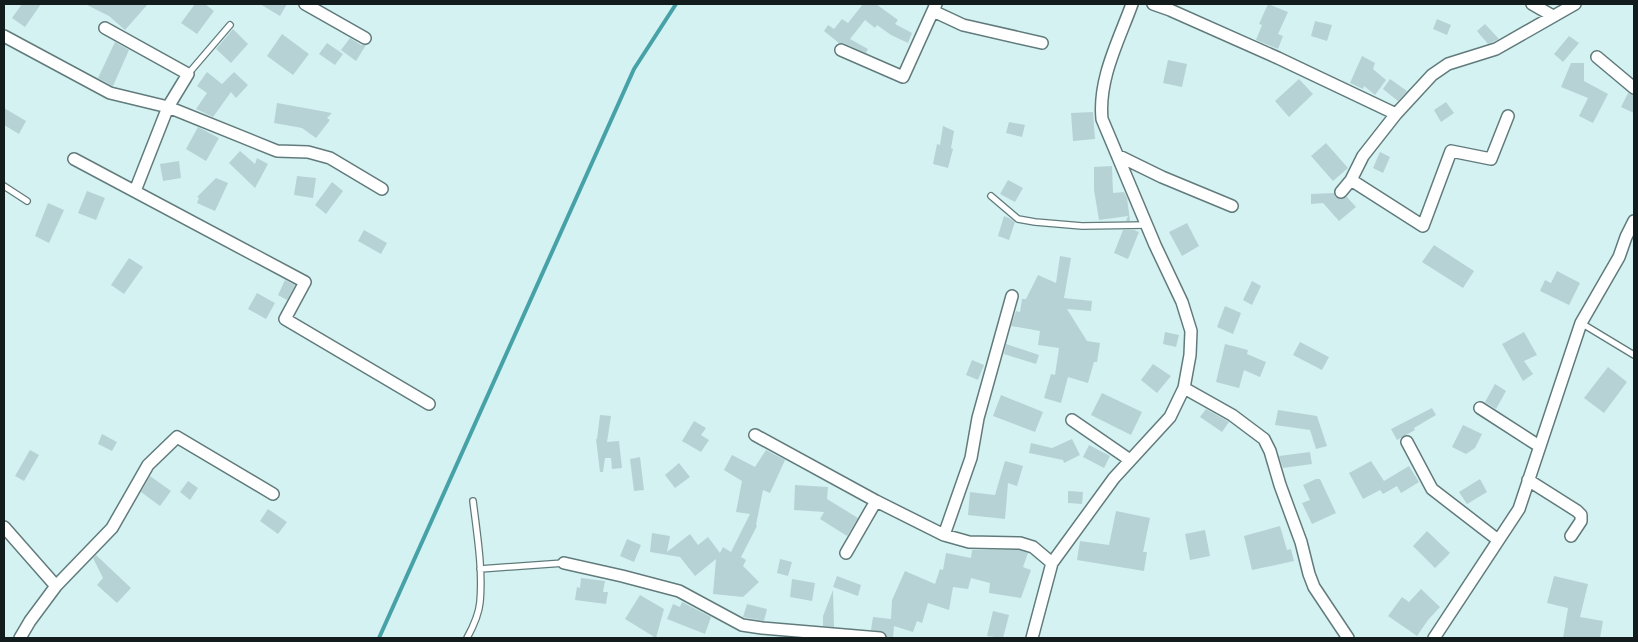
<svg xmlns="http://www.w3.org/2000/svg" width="1638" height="642" viewBox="0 0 1638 642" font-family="Barlow,sans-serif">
<rect width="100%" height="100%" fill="#d5f2f3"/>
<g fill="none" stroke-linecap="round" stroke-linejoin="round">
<path stroke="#47a2a8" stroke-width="4" d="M 379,638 L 634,69 L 676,4"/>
</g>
<path fill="#b6d2d4" d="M 22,4 L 41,4 L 25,27 L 12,18 Z
M 85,4 L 148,4 L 125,30 L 109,16 Z
M 195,4 L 205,4 L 214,11 L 197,34 L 181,23 Z
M 260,4 L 287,4 L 280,16 Z
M 863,4 L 876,4 L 898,20 L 895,24 L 912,33 L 908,43 L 891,35 L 877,25 L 875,28 L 865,20 L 850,39 L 868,49 L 866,53 L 844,43 L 839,43 L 824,31 L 828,25 L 834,29 L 842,19 L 848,23 Z
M 1268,4 L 1288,12 L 1278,34 L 1283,36 L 1278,49 L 1256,40 L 1262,25 L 1259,24 Z
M 1437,19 L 1451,25 L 1447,35 L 1433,29 Z
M 1315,21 L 1332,25 L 1327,41 L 1311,36 Z
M 1485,24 L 1499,39 L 1488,44 L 1477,31 Z
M 233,29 L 248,44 L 231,63 L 216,49 Z
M 282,34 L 309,54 L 293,75 L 267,56 Z
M 1569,36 L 1579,43 L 1563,62 L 1554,54 Z
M 350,38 L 361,45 L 366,45 L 356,61 L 341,50 Z
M 115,42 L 129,50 L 113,86 L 98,78 Z
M 327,43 L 343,54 L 335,65 L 319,54 Z
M 1362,56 L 1375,63 L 1373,69 L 1386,80 L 1375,95 L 1364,86 L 1363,89 L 1350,83 Z
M 1168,60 L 1187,64 L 1182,87 L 1163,83 Z
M 1571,63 L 1584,63 L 1584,81 L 1608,94 L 1593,123 L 1579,116 L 1588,98 L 1561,87 Z
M 207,72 L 222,84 L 234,72 L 248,85 L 236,98 L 231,92 L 213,117 L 196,109 L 207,93 L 197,86 Z
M 1299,79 L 1313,94 L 1289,117 L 1275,101 Z
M 1390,79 L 1407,91 L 1398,101 L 1383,89 Z
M 1628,93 L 1634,95 L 1634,113 L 1621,107 Z
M 1446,102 L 1454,113 L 1441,122 L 1434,110 Z
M 277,103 L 332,113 L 327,118 L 330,120 L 316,138 L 302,128 L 274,123 Z
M 4,108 L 26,121 L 19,134 L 4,125 Z
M 1093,112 L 1095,139 L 1073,141 L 1071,113 Z
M 1009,122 L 1025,125 L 1022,137 L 1006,133 Z
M 943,126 L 954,131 L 951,148 L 953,149 L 948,168 L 933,164 L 937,144 L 940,145 Z
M 198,127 L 219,138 L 206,161 L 186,149 Z
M 1326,143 L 1348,168 L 1333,181 L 1311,156 Z
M 240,151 L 255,164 L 257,158 L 268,164 L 255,188 L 229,163 Z
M 1380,152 L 1390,157 L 1383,173 L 1373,168 Z
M 179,161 L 181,178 L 163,181 L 160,164 Z
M 1112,166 L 1113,193 L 1124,192 L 1127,198 L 1130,221 L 1126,221 L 1128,216 L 1099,220 L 1094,190 L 1094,167 Z
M 297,176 L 316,178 L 313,198 L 294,195 Z
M 216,178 L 228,183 L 215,211 L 197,203 L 199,198 L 197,197 Z
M 1008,180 L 1023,188 L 1015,202 L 1000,194 Z
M 332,182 L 343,191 L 326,214 L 315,205 Z
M 87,191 L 105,198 L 96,220 L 78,213 Z
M 1334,193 L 1336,197 L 1339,199 L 1347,197 L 1356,207 L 1339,221 L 1323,203 L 1311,204 L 1311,194 Z
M 48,203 L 64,210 L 49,243 L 35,236 Z
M 1004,216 L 1009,218 L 1015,222 L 1009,240 L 998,236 Z
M 1187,223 L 1199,246 L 1182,256 L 1169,232 Z
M 364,230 L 387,243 L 381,254 L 358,241 Z
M 1123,230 L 1134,230 L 1139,232 L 1128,259 L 1114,253 Z
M 1434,245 L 1474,271 L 1463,288 L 1422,262 Z
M 1060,256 L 1071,258 L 1064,298 L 1092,301 L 1091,311 L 1067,309 L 1087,341 L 1100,343 L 1097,362 L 1094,362 L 1088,383 L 1068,377 L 1061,403 L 1044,398 L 1051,374 L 1055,375 L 1059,348 L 1038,345 L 1040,331 L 1011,326 L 1016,311 L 1020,312 L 1022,299 L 1026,299 L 1038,275 L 1056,283 Z
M 129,258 L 143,267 L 124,294 L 111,285 Z
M 1557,271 L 1580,283 L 1569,305 L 1540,291 L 1545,280 L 1551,283 Z
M 285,280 L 295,285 L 287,300 L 278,295 Z
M 1252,281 L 1261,286 L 1252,305 L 1243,300 Z
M 257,293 L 275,303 L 266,319 L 248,309 Z
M 1225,306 L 1241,313 L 1233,334 L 1217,327 Z
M 1165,332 L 1179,335 L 1176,347 L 1163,344 Z
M 1524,332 L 1537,355 L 1524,361 L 1533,374 L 1523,381 L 1502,344 Z
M 1300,342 L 1329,357 L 1322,370 L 1293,355 Z
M 1006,344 L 1039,355 L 1036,364 L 1004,354 Z
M 1225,344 L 1248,350 L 1247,354 L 1266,362 L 1260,377 L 1244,370 L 1239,388 L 1216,382 Z
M 972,360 L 984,365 L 978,380 L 966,375 Z
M 1153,364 L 1171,376 L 1157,393 L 1141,380 Z
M 1608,367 L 1627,382 L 1604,413 L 1584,398 Z
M 1495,384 L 1506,391 L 1496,409 L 1485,402 Z
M 1102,393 L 1142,412 L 1131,435 L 1091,415 Z
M 1001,395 L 1043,412 L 1035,432 L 993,416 Z
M 1432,408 L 1436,415 L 1414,428 L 1415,430 L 1397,440 L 1391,429 Z
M 1206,409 L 1229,422 L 1222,432 L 1200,417 Z
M 1278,410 L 1317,416 L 1327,446 L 1316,449 L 1310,430 L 1275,425 Z
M 600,415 L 611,416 L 607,442 L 619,441 L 622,468 L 612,469 L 611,458 L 605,458 L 603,472 L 600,472 L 596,439 L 597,439 Z
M 694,421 L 706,428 L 701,435 L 709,440 L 701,452 L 682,441 Z
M 1463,425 L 1482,434 L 1475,448 L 1466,454 L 1452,447 Z
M 102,434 L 117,442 L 112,451 L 98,444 Z
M 1072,439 L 1080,455 L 1064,463 L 1063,460 L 1029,453 L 1031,443 L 1052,448 Z
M 1089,445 L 1110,456 L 1104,468 L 1083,457 Z
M 30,450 L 39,455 L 24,481 L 15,476 Z
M 766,450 L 785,460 L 770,493 L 763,490 L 756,525 L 757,526 L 741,557 L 746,560 L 743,566 L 759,582 L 743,597 L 713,594 L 716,559 L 695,576 L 680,557 L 650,552 L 652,533 L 670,536 L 667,552 L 690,534 L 698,545 L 708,537 L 720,553 L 723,547 L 731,552 L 750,514 L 736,512 L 742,481 L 724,470 L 732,455 L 755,467 Z
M 1310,452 L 1312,464 L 1283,468 L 1279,456 Z
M 640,457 L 644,490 L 634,491 L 630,459 Z
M 1005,461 L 1023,466 L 1017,486 L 1008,483 L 1005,519 L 968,515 L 970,492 L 995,495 Z
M 1371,461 L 1384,481 L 1409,466 L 1419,482 L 1401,493 L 1397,486 L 1383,494 L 1380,490 L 1363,499 L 1349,473 Z
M 679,463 L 690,477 L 675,488 L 665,475 Z
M 150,476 L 171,491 L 160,506 L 141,492 Z
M 1316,479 L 1320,479 L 1336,513 L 1312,524 L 1302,503 L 1310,500 L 1303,485 Z
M 1480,479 L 1487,492 L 1467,504 L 1459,492 Z
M 188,481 L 198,488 L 190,500 L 180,492 Z
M 795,485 L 828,487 L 827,499 L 858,518 L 847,536 L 820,519 L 824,512 L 794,510 Z
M 1068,491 L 1083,492 L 1082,504 L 1068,503 Z
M 268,509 L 287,522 L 278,534 L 260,521 Z
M 1116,511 L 1150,518 L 1143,552 L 1147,552 L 1144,571 L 1077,560 L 1080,541 L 1109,545 Z
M 1280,526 L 1287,550 L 1291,549 L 1294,561 L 1252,570 L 1244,536 Z
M 1205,530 L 1210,556 L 1190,560 L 1185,534 Z
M 1427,531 L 1450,553 L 1435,568 L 1413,546 Z
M 627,539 L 641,545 L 634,562 L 620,556 Z
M 972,550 L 1019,550 L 1028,553 L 1023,567 L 1031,570 L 1021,598 L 989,593 L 990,583 L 971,578 L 968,589 L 953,587 L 949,610 L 928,603 L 922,623 L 917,621 L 913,632 L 894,626 L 893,638 L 887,638 L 884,632 L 871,630 L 873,617 L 891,619 L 892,600 L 905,571 L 935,584 L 940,569 L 943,570 L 946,553 L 971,558 Z
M 96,555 L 131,588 L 117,603 L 97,585 L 103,578 L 93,558 Z
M 780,559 L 792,562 L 788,576 L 777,573 Z
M 837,576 L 861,585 L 858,596 L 833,587 Z
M 1554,576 L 1588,584 L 1580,617 L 1603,621 L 1600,638 L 1563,638 L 1568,608 L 1547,603 Z
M 581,578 L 605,581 L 603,592 L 608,592 L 606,604 L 575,600 L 577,587 L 580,588 Z
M 792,579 L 815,583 L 812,601 L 790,597 Z
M 1421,589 L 1440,607 L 1428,620 L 1417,636 L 1388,616 L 1402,597 L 1409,602 Z
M 833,590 L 834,627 L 823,626 L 823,616 Z
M 640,595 L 664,609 L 656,638 L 625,619 Z
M 682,602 L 711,617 L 705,634 L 667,619 L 673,604 L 680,607 Z
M 747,604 L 767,609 L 764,621 L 743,617 Z
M 993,611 L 1009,615 L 1003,638 L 987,636 Z"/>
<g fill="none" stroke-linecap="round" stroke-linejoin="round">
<defs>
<path id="lane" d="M 188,74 L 230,25
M 4,186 L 27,201
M 991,196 L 1018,219 L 1035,222 L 1082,226 L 1147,225
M 1581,323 L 1634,355
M 480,569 L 564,563
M 467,638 C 473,627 479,614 480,602 C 483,569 477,534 473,501"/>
<path id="street" d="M 305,4 L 365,38
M 1153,4 L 1170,10 L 1278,58 L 1396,114
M 1532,4 L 1553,16
M 933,11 L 963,25 L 1042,43
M 105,28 L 188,74 L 168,107 L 135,191
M 4,36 L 110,93 L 168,107 L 277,151 L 308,152 L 330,158 L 382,189
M 841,50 L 903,77 L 936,4
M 1597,57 L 1634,88
M 1117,155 L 1162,177 L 1232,206
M 74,159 L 305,282 L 285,319 L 429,404
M 1351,180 L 1423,226 L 1451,151 L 1491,159 L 1508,116
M 1341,192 L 1351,180 L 1363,156 L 1396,114 L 1432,75 L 1448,64 L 1496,49 L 1575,4
M 1184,388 L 1232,415 L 1264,439 L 1270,451 L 1280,485 L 1301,542 L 1309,574 L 1314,587 L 1348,638
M 1480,408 L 1539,446
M 1072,420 L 1130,460
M 755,435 L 876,501 L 944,535 L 969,542 L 1020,543 L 1033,547 L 1052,563
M 1407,442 L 1432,489 L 1498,540
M 1528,480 L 1577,511 L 1581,515 L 1581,521 L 1571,536
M 4,527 L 56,586
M 944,535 L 971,458 L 978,418 L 1012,296
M 846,553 L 876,501
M 564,563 L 622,576 L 679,591 L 742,625 L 762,628 L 880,638
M 20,638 L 30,621 L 56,586 L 112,528 L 148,465 L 177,437 L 273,494
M 1032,638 L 1052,563 L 1114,478 L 1170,417 L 1184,388 L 1190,355 L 1191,331 L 1182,302 L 1155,245 L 1102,119 C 1098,79 1119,40 1132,4
M 1434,638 L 1519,509 L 1581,323 L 1619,257 L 1626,237 L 1634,221"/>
</defs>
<use href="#lane" stroke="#617b7c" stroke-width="8"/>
<use href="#street" stroke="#617b7c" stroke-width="14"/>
<use href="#lane" stroke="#fff" stroke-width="5.5"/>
<use href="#street" stroke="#fff" stroke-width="11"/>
</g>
<rect width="1638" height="642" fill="none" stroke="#121c1d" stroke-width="10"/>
</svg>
